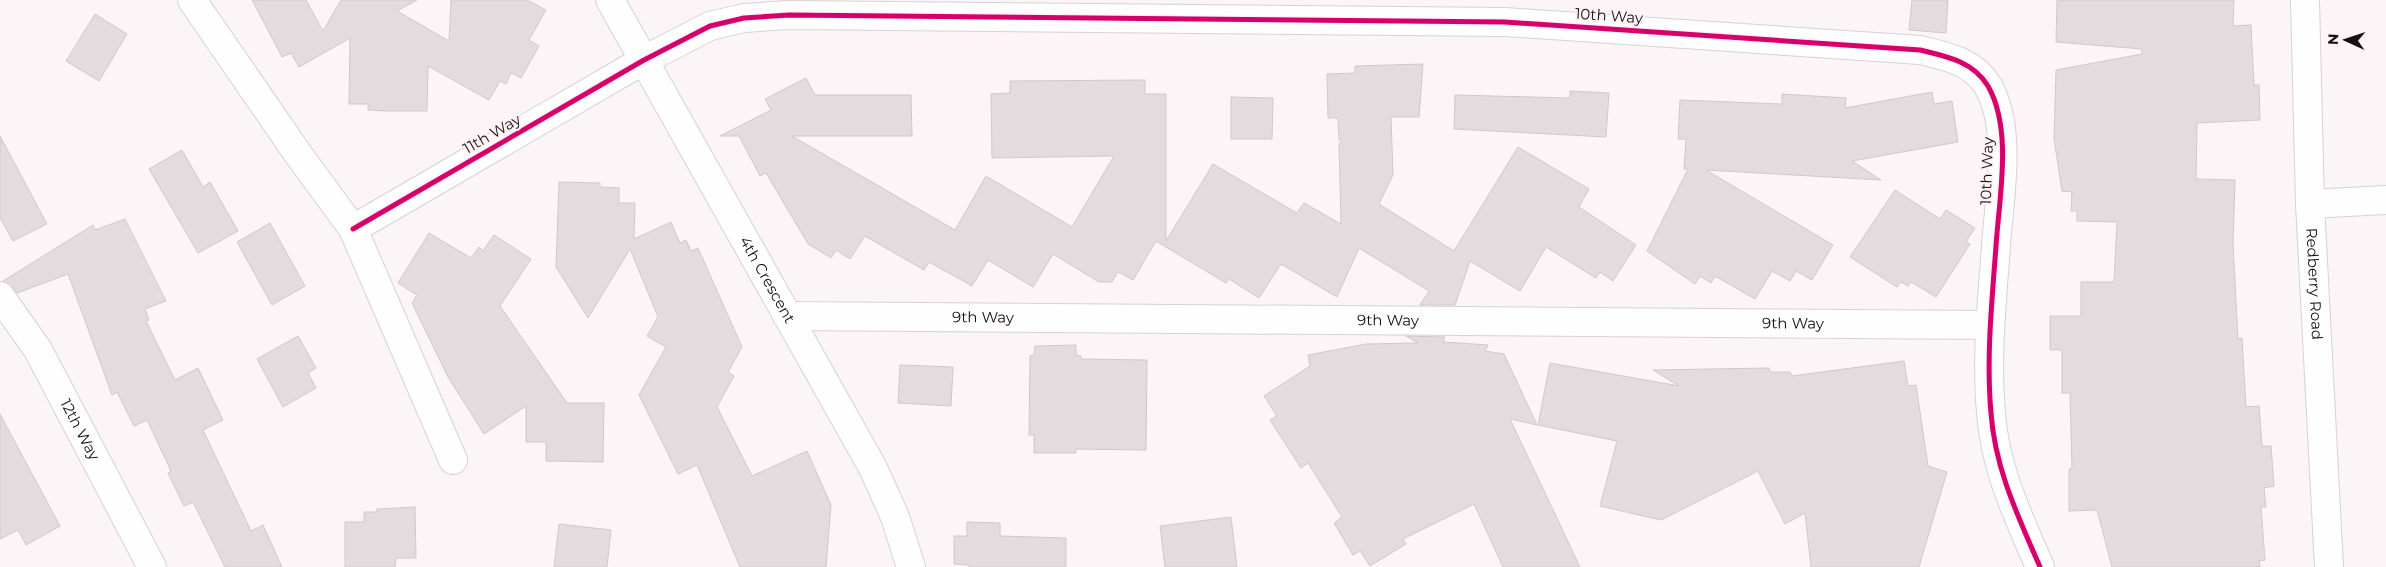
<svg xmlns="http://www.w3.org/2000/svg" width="2386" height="567" viewBox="0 0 2386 567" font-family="Montserrat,sans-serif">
<rect width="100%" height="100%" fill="#fbf5f7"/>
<path fill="#e3dbde" stroke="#d0c9cb" d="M 252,0 L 306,0 L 323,31 L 341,0 L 417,0 L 397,11 L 449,41 L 451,0 L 527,0 L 546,10 L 529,40 L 539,46 L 521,78 L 511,73 L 506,84 L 500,81 L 489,100 L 428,66 L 427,111 L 386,111 L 368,110 L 368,104 L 349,104 L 350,38 L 299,67 L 291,53 L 282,57 Z
M 1912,0 L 1948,0 L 1946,33 L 1909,30 Z
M 2057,0 L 2234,0 L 2233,26 L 2251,25 L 2254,85 L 2259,85 L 2260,120 L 2197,123 L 2196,179 L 2235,180 L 2233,243 L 2238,339 L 2242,338 L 2246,407 L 2259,406 L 2262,446 L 2271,446 L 2274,486 L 2264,488 L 2266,507 L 2261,507 L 2265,560 L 2259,561 L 2260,567 L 2112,567 L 2097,510 L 2069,511 L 2069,469 L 2072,468 L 2070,393 L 2062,393 L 2062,350 L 2050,350 L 2050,316 L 2081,316 L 2081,282 L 2114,282 L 2117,222 L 2077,221 L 2077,211 L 2071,211 L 2072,192 L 2062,191 L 2054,139 L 2056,70 L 2142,54 L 2142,49 L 2056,42 Z
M 95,14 L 127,34 L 99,81 L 66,61 Z
M 1423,64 L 1419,117 L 1391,117 L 1393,175 L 1379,204 L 1454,251 L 1518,147 L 1589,189 L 1579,207 L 1636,245 L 1613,281 L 1600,272 L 1596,278 L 1546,247 L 1520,291 L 1470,261 L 1455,305 L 1420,305 L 1429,291 L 1359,248 L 1337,297 L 1281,264 L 1259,298 L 1229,279 L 1226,283 L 1156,241 L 1133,280 L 1118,272 L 1112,282 L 1099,282 L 1053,254 L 1033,287 L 988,260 L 972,286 L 929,262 L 924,270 L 865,236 L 850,259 L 836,250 L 831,258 L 808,244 L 766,173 L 760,176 L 739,136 L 720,136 L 771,110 L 765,99 L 806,78 L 815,95 L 911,95 L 912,136 L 792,136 L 955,230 L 986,176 L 1072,227 L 1114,156 L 992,158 L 991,94 L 1010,93 L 1010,81 L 1145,80 L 1145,94 L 1166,94 L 1166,241 L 1213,164 L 1297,213 L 1304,203 L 1341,224 L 1339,144 L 1342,140 L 1339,140 L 1338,118 L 1328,118 L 1327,74 L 1355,73 L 1355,66 Z
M 1570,91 L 1609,93 L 1606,137 L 1454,129 L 1455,95 L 1570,98 Z
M 1932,92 L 1934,104 L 1952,101 L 1958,142 L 1852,161 L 1881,180 L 1706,170 L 1833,245 L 1812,280 L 1796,271 L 1790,281 L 1772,271 L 1755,299 L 1715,276 L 1711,283 L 1700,276 L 1695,284 L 1647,251 L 1688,169 L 1684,169 L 1686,139 L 1678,139 L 1680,100 L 1782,104 L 1782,94 L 1846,98 L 1845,108 Z
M 1231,97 L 1273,98 L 1272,139 L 1231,139 Z
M 0,136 L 47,224 L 13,241 L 0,218 Z
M 182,150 L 203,187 L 210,182 L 238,231 L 198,253 L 149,169 Z
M 559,182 L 600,183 L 600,187 L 619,188 L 619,203 L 635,203 L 634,239 L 671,222 L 680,243 L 686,240 L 691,251 L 698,248 L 742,347 L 728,372 L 734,376 L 717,407 L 752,476 L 807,451 L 831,505 L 826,567 L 740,567 L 697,465 L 678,474 L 639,395 L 666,347 L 647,336 L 658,317 L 630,249 L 588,318 L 556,267 Z
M 1895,190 L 1940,219 L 1946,210 L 1975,228 L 1966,242 L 1970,244 L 1936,297 L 1911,282 L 1908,286 L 1901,282 L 1897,287 L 1850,257 Z
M 125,219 L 166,301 L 145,309 L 149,320 L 146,321 L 175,380 L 198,368 L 223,420 L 203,430 L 251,531 L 263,525 L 282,567 L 225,567 L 193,502 L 184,506 L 168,473 L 171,471 L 147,420 L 134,426 L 117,392 L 112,395 L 68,274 L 17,293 L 12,287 L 3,281 L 93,225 L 95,230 Z
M 270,223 L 305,286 L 272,305 L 237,242 Z
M 429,233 L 471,258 L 479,247 L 483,251 L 494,235 L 531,259 L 500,306 L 567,403 L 604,403 L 603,462 L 546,461 L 546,442 L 526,442 L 526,406 L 484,434 L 448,377 L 412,303 L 417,295 L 398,283 Z
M 298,336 L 316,368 L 308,373 L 316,388 L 283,407 L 257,359 Z
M 1406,336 L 1445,337 L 1443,342 L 1488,345 L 1485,351 L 1504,354 L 1537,425 L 1510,419 L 1580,567 L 1503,567 L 1474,504 L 1403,539 L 1406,544 L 1370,566 L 1360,551 L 1353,555 L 1334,523 L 1342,517 L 1308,463 L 1301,468 L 1270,420 L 1277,416 L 1264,396 L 1310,366 L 1308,355 L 1366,344 L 1418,343 Z
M 1076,345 L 1076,355 L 1081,356 L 1081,359 L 1147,360 L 1146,450 L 1076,449 L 1076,453 L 1034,453 L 1034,435 L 1029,435 L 1030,356 L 1034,355 L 1035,346 Z
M 1904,361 L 1908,386 L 1916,385 L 1928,466 L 1947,472 L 1919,567 L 1811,567 L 1805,513 L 1785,524 L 1758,471 L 1661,520 L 1600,506 L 1617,441 L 1538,425 L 1550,363 L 1679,386 L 1653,370 L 1769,368 L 1770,372 L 1790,372 L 1792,376 Z
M 900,365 L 953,367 L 951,406 L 898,403 Z
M 0,414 L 60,526 L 26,545 L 18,530 L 0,539 Z
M 415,507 L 416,558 L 396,558 L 395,567 L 345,567 L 345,522 L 364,522 L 364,512 L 377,512 L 377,509 Z
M 1231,517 L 1237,567 L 1165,567 L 1160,526 Z
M 967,522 L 1000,523 L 1000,536 L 1066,538 L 1066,567 L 969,567 L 969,565 L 954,564 L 954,536 L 967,536 Z
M 559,524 L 611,530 L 607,567 L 554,567 Z"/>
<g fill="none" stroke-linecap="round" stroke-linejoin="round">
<defs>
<g id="minor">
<path d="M 192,0 L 298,154 L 353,229 L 453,460"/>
<path id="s1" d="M 610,0 L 873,468 L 895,517 L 911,567"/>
<path id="s2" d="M 2305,0 L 2310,204 L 2329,567"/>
<path d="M 2310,204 L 2386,200"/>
<path d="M 353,229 L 644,60 L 710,26 L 744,18 L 789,15 L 1505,22 L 1920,50 C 1945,56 1973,61 1988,86 C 2013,130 1999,198 1996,246 C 1992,301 1986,358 1991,413 C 1995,469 2018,516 2040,567"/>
<path id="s3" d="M 0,296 L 38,350 L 152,567"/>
<path id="s4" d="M 787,316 L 1990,325"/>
</g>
</defs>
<use href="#minor" stroke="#d8d1d3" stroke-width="30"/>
<use href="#minor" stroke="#fefefe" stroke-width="28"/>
<defs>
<path id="cycleway" d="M 353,229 L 644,60 L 710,26 L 744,18 L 789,15 L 1505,22 L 1920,50 C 1945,56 1973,61 1988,86 C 2013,130 1999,198 1996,246 C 1992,301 1986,358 1991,413 C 1995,469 2018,516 2040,567"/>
</defs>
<use href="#cycleway" stroke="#fdf3f6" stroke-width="8"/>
<use href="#cycleway" stroke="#d6006c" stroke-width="5"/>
</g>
<g text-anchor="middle" stroke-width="4.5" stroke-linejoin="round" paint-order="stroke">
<g font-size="15" fill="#170f12" stroke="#fdf3f6">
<text transform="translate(1609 16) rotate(4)" y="5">10th Way</text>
<text transform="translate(492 134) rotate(-30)" y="5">11th Way</text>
<text transform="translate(1987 171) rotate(-88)" y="5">10th Way</text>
<text dy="5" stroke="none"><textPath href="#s1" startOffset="321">4th Crescent</textPath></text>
<text dy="5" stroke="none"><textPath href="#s2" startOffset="284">Redberry Road</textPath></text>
<text dy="5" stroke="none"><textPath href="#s4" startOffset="196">9th Way</textPath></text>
<text dy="5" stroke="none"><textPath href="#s4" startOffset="601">9th Way</textPath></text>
<text dy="5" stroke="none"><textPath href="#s4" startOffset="1006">9th Way</textPath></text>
<text dy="5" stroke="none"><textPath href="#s3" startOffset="156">12th Way</textPath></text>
</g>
</g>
<g transform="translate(2346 40) rotate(273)" stroke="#fdf3f6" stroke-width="4" paint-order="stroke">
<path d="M0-4L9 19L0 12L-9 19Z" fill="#170f12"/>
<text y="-8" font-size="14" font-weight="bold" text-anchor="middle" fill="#170f12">N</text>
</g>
</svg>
